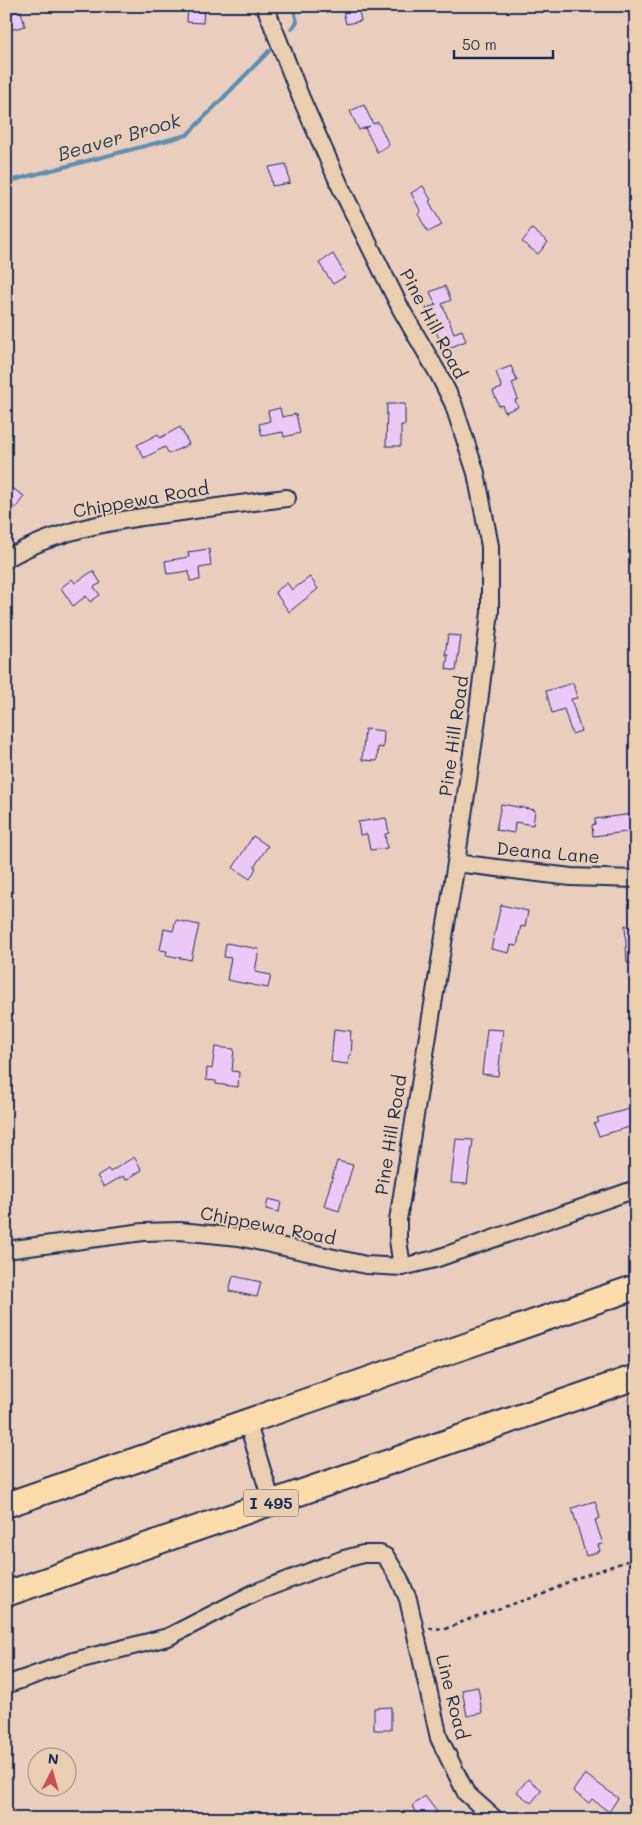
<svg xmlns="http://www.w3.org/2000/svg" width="642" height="1825" viewBox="0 0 642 1825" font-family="Mali,sans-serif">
<rect width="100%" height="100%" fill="#e9cebe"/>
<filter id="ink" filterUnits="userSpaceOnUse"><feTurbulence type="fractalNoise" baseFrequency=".02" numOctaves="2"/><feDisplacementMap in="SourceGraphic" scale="10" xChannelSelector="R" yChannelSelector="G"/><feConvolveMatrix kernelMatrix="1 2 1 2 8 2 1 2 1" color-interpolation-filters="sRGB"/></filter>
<g filter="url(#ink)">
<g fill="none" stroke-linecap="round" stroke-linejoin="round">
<path stroke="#5d8eb3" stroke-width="4" d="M 291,29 L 297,22 L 293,6
M 6,182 L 187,135 L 269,51"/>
</g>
<path fill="#ebc9f6" stroke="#1b2f5e" d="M 188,6 L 204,7 L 203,23 L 187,22 Z
M 358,6 L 361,21 L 346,24 L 343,10 Z
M 21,11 L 25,26 L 6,31 L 6,14 Z
M 364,105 L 373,124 L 378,122 L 389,145 L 377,152 L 365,128 L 370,126 L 359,130 L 350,111 Z
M 286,164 L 290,183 L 272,186 L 269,167 Z
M 423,186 L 431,200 L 429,201 L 442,225 L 428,232 L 418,214 L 421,212 L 411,193 Z
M 532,229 L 548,242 L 538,254 L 522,242 Z
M 333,254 L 346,276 L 333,284 L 319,263 Z
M 445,286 L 451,300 L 442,304 L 454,333 L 462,330 L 466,341 L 444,350 L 426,308 L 436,305 L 430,292 Z
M 511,366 L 517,381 L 512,383 L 518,399 L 515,400 L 518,407 L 505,412 L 502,405 L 499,406 L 493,391 L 502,388 L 496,372 Z
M 387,404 L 405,404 L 405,425 L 401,425 L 401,446 L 386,446 Z
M 280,408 L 282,417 L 296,414 L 300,433 L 284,437 L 283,432 L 262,436 L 259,424 L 270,421 L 268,411 Z
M 180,427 L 189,444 L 169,454 L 165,447 L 144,458 L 137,445 L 158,434 L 160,438 Z
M 6,484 L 24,496 L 16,508 L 6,501 Z
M 209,549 L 211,566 L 199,568 L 200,580 L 190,581 L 189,571 L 167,574 L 165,561 L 189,557 L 188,552 Z
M 93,571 L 101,583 L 94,587 L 100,595 L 90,602 L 86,596 L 73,606 L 61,588 L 72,579 L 75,583 Z
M 310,577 L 318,589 L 289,612 L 275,592 L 287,583 L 292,590 Z
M 448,635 L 461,636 L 456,671 L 446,669 L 448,655 L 445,655 Z
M 573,683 L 577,698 L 571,699 L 581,731 L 572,734 L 564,709 L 552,713 L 546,691 Z
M 365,729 L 384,731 L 383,748 L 378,747 L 377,761 L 362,760 Z
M 501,804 L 535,810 L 533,825 L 515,822 L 514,833 L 496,830 Z
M 632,814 L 634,831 L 593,836 L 592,825 L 595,824 L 595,819 Z
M 386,818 L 389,833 L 385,834 L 387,848 L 370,850 L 367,834 L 360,835 L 358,822 Z
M 253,836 L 268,846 L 254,867 L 256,868 L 250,879 L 233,868 Z
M 501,905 L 528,911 L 525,927 L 521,926 L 517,946 L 511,945 L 509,953 L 491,949 Z
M 176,920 L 199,925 L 191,960 L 166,955 L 167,951 L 160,950 L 164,929 L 173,931 Z
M 625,925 L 636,931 L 636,963 L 627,963 Z
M 226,943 L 259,949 L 255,972 L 271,975 L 268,988 L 227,980 L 231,958 L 224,957 Z
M 334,1029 L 351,1031 L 350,1040 L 352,1040 L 351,1055 L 349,1055 L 348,1064 L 331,1062 Z
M 487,1029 L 503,1030 L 498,1076 L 482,1074 Z
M 215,1047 L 234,1049 L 232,1071 L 239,1072 L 238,1087 L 216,1084 L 216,1081 L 206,1080 L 207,1068 L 212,1069 Z
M 636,1107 L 636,1125 L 599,1136 L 594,1124 L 599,1122 L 597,1118 Z
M 456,1139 L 473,1140 L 467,1184 L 451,1183 Z
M 134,1157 L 142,1170 L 126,1180 L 123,1176 L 104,1187 L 97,1176 L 108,1169 L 110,1172 Z
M 337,1161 L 353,1165 L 339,1211 L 324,1206 Z
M 268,1199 L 281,1202 L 279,1212 L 266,1209 Z
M 233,1276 L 261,1282 L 257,1297 L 229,1291 Z
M 595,1501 L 600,1518 L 595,1520 L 603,1544 L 598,1545 L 600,1551 L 586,1556 L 572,1508 Z
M 478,1687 L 482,1713 L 467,1716 L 462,1690 Z
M 391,1707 L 391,1730 L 374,1730 L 374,1708 Z
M 585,1774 L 618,1798 L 609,1812 L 592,1799 L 589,1803 L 573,1791 Z
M 528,1779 L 542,1790 L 531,1803 L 517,1792 Z
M 425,1796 L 437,1812 L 429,1819 L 422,1819 L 412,1806 Z"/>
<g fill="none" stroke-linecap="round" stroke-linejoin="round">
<defs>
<path id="minor" d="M 265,6 L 301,98 L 341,188 L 402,311 L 439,375 L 453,403 L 476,473 L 490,546 L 490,612 L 477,719 L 456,863 L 398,1220 L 398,1240 L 402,1267 L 435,1259 L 636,1189
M 6,559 C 59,528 121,519 181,512 C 216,507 252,502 287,498
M 456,863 L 571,877 L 636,879
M 6,1250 L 143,1232 L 180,1231 L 239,1237 L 366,1265 L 402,1267
M 247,1421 L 272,1503
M 6,1685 L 74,1661 L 168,1637 L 256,1592 L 341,1560 L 363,1554 L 380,1554 L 386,1557 L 399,1578 L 408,1599 L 439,1738 L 466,1793 L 495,1819"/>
<path id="highway" d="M 6,1505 L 636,1287
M 6,1594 L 636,1377"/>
</defs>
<use href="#minor" stroke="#1b2f5e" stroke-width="20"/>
<use href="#highway" stroke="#1b2f5e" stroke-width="28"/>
<path stroke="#1b2f5e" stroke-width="2.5" stroke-dasharray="4 4" stroke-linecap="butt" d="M 429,1628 L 445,1629 L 482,1614 L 544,1594 L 574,1579 L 636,1558"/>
<use href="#minor" stroke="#e9cfb0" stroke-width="16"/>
<use href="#highway" stroke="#fddcac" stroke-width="24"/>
</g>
</g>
<g text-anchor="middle" stroke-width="4" stroke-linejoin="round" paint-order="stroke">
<rect fill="#e9cfb0" stroke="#595f77" stroke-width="1" x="243.5" y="1489.5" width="55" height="27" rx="4"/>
<g font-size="16" font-weight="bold" fill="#1b2f5e">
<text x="271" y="1509">I 495</text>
</g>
<g font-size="18" fill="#1b2f5e" stroke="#e9cfb0">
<text transform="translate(433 324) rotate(62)" y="6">Pine Hill Road</text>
<text transform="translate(141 500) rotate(-10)" y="6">Chippewa Road</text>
<text transform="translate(454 736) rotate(-82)" y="6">Pine Hill Road</text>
<text transform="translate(548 853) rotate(5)" y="6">Deana Lane</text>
<text transform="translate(391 1135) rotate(-81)" y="6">Pine Hill Road</text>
<text transform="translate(268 1226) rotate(11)" y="6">Chippewa Road</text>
<text transform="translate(452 1697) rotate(76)" y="6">Line Road</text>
</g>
<g font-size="19" font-style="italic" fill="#263f6c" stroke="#e9cfb0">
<text transform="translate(119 137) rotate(-16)" y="7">Beaver Brook</text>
</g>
</g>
<rect width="642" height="1825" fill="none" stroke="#e9cfb0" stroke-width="25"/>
<rect x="12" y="12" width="617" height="1800" fill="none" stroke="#1b2f5e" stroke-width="2" filter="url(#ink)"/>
<g transform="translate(52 1772) rotate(6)"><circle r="24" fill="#e9cfb0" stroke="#978f8f"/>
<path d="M0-4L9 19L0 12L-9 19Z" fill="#d1495b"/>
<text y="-8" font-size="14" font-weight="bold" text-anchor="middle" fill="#1b2f5e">N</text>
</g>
<path d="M454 50v8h99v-8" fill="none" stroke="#1b2f5e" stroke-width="2.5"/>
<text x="462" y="50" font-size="15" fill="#1b2f5e" stroke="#e9cfb0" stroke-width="4" paint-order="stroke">50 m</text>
</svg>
